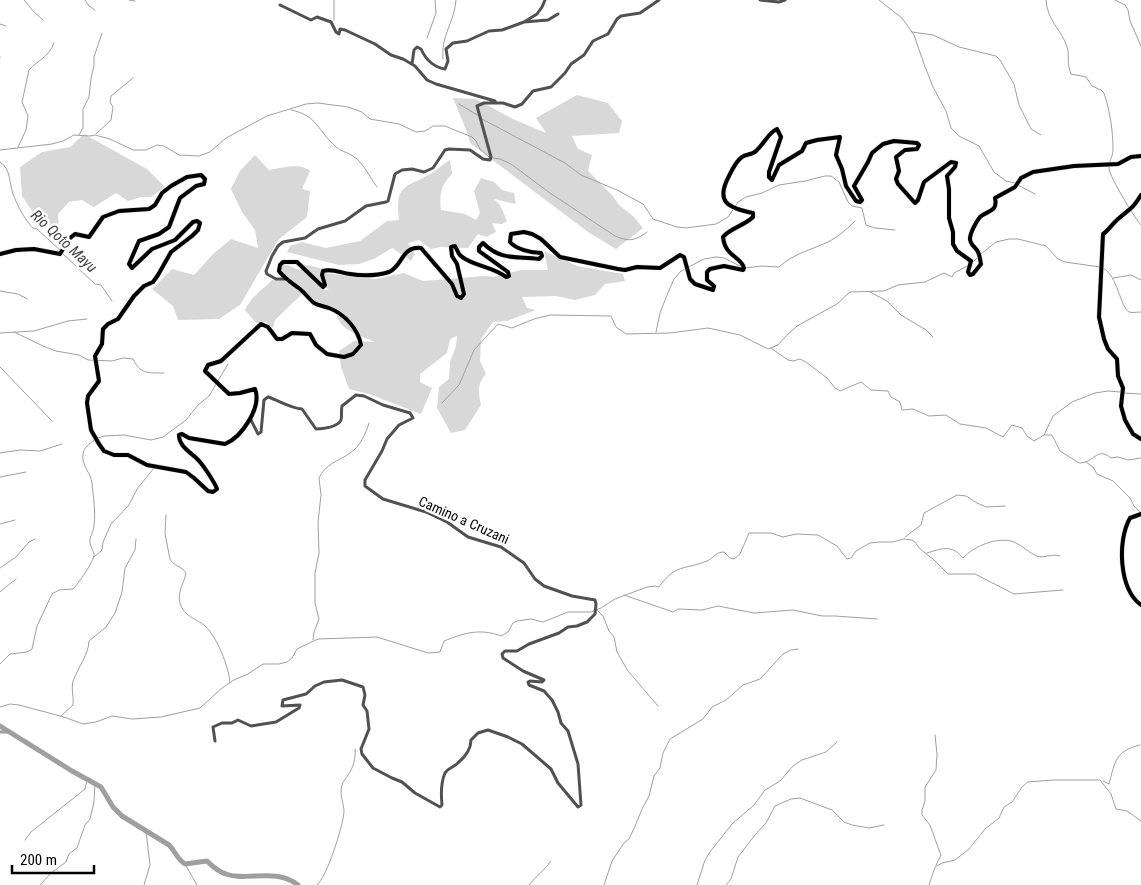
<svg xmlns="http://www.w3.org/2000/svg" width="1141" height="885" viewBox="0 0 1141 885" font-family="'Roboto Condensed',sans-serif">
<rect width="100%" height="100%" fill="#fff"/>
<path fill="#d8d8d8" d="M 577,95 L 608,103 L 622,121 L 619,133 L 572,136 L 578,149 L 592,155 L 588,171 L 612,195 L 619,205 L 633,216 L 643,228 L 616,249 L 588,232 L 470,143 L 467,132 L 453,98 L 476,99 L 513,119 L 546,133 L 536,118 Z
M 84,134 L 147,169 L 165,187 L 151,197 L 141,197 L 128,201 L 116,193 L 94,207 L 82,200 L 69,202 L 58,214 L 59,234 L 39,221 L 22,196 L 20,167 L 42,152 L 70,147 Z
M 255,155 L 269,170 C 281,168 300,162 310,171 L 302,189 L 310,191 L 307,217 L 278,240 L 240,305 L 219,319 L 178,320 L 173,306 L 152,289 L 172,269 L 194,275 L 213,254 L 231,239 L 258,248 L 255,230 L 242,212 L 231,189 L 240,171 Z
M 450,160 L 452,174 C 441,185 439,195 441,210 L 465,214 L 476,220 L 480,213 L 474,191 L 481,178 L 494,182 L 502,190 L 514,193 L 516,204 L 494,199 L 500,205 L 507,221 L 502,224 L 492,223 L 496,232 L 486,237 L 478,234 L 468,248 L 441,247 L 431,249 L 419,240 L 408,243 L 415,254 L 411,261 L 392,248 L 374,259 L 359,264 L 339,265 L 287,252 L 290,246 L 302,242 L 326,248 L 360,241 L 387,221 L 399,220 C 395,184 404,189 430,174 C 437,170 443,164 450,160 Z
M 544,251 L 577,266 L 623,274 L 625,281 L 605,284 L 595,295 L 575,300 L 556,296 L 522,297 L 527,308 L 536,310 L 507,321 L 493,322 L 481,339 L 480,361 L 486,374 C 477,384 478,392 481,405 L 465,430 L 451,433 L 437,408 L 439,387 L 449,379 L 450,362 L 456,346 L 457,336 L 450,339 L 447,353 L 420,374 L 420,382 L 432,388 L 421,414 L 369,394 L 349,389 L 341,367 L 339,351 L 354,341 L 375,342 C 361,335 344,333 337,317 L 339,311 L 327,305 L 313,301 L 304,289 L 287,278 L 279,268 L 283,265 C 290,264 295,270 303,270 C 304,272 319,287 321,288 C 321,289 328,290 329,290 L 309,274 L 302,264 L 320,268 L 325,273 L 375,279 L 404,273 L 423,281 L 484,276 L 494,277 L 521,270 L 548,270 Z
M 281,279 L 294,285 L 302,294 L 275,320 L 273,328 L 266,322 L 256,323 L 245,310 C 251,297 262,290 272,280 Z"/>
<g fill="none" stroke-linecap="round" stroke-linejoin="round">
<path stroke="#9f9f9f" stroke-width="1" d="M 24,0 L 33,11 L 43,20
M 85,0 L 89,6 L 95,10
M 129,0 L 135,1
M 879,0 L 902,18 L 914,35 L 924,64 L 933,87 L 946,111 L 951,128 L 959,136 L 979,146 L 994,172 L 1006,181 L 1015,183
M 1046,0 C 1047,21 1062,30 1067,47 C 1070,55 1066,62 1071,74 L 1086,77 L 1092,86 L 1101,90 L 1104,93 C 1110,111 1113,131 1113,150 C 1113,157 1108,162 1109,169 C 1110,177 1135,219 1141,225
M 1115,0 L 1125,5 L 1128,10 L 1130,21 L 1141,46
M 334,20 L 334,0
M 0,24 L 6,26
M 912,32 L 933,35 L 959,47 L 996,56 L 1000,60 L 1014,84 L 1019,105 L 1031,129 L 1041,135
M 427,38 L 436,13 L 435,0
M 0,58 L 0,57
M 443,59 C 440,37 455,21 456,0
M 459,104 L 479,116
M 291,110 C 317,115 318,131 336,147 C 340,151 347,152 353,156 C 363,162 370,178 377,187
M 482,119 L 565,163 L 581,175 L 617,190 L 643,204 L 653,219 L 677,227 L 686,228 L 716,224 L 728,217 L 738,202 L 746,197 L 762,193 L 779,185 L 805,181 L 825,176 L 831,176 L 839,182 L 848,202 L 852,206 L 862,208 L 866,225 L 875,228 L 895,230
M 96,134 L 111,120 L 113,107 L 110,102 L 111,96 L 133,78
M 79,135 L 83,128 L 83,109 L 89,97 L 91,78 L 94,66 L 94,57 L 102,33
M 18,147 L 26,130 L 28,116 L 22,102 L 29,70 C 38,60 49,57 54,43
M 0,150 L 52,144 L 63,141 L 74,135 L 90,136 L 95,135 L 110,139 L 133,150 L 146,150 L 157,145 L 164,146 L 179,155 L 199,156 L 210,152 L 226,138 L 267,116 L 306,104 L 318,103 L 348,107 L 362,112 L 370,119 L 399,124 L 416,132 L 425,131 L 433,126 L 445,126 L 472,137 L 476,141 L 480,149 L 489,157
M 493,158 L 500,159 L 511,164 L 550,193 L 615,236 C 629,242 635,241 647,232
M 0,162 C 11,169 9,182 13,194 C 17,204 21,213 28,222 C 31,226 31,228 37,229 L 60,250
M 1018,185 L 1035,194
M 62,253 L 95,284 L 101,285 L 112,301
M 981,254 L 996,242 L 1009,239 L 1018,239 L 1046,246 L 1058,259 L 1065,262 L 1100,267
M 972,263 L 978,257
M 745,268 L 762,266 L 779,267 C 794,253 812,250 830,241 C 839,236 847,229 855,221
M 1103,268 C 1118,276 1120,307 1129,312 C 1133,313 1137,312 1141,312
M 1113,278 L 1131,275 L 1141,280
M 0,291 L 18,294 L 27,299
M 870,292 L 887,301 L 901,315 L 926,330 L 933,337
M 14,332 L 43,346 L 56,351 L 79,355 L 88,360 L 112,361 L 123,358 L 133,359 C 140,374 148,373 164,373
M 656,332 L 660,313 L 667,295 L 674,279 L 681,271 L 704,259 L 716,257 L 724,258 L 742,267
M 0,333 L 34,331 L 68,321 L 87,319
M 771,348 L 788,360 L 793,361 L 800,359 L 806,362 L 827,378 L 835,388 L 840,391 L 861,382 L 871,390 L 888,391 L 891,397 L 900,402 L 902,410 L 913,409 L 929,416 L 946,415 L 960,424 L 986,428 L 1003,437 L 1012,425 L 1022,428 L 1027,436 L 1034,441 L 1044,435 L 1052,435 L 1060,451 L 1079,463 C 1095,463 1096,446 1111,458 L 1118,457 L 1128,460 L 1141,458
M 0,367 L 52,421
M 1124,393 L 1141,394
M 442,403 L 459,385 L 474,350 L 498,324 L 512,328 L 534,319 L 550,315 L 611,316 L 616,327 L 626,334 L 670,333 L 708,328 L 740,335 L 768,349 L 778,345 L 785,337 L 797,326 L 837,304 L 850,292 L 884,291 L 898,285 L 925,282 L 944,273 L 952,277 L 954,273 L 969,265
M 1044,435 L 1053,416 L 1072,402 L 1095,393 L 1108,391 L 1120,392
M 98,438 L 104,436 L 124,435 L 151,440 L 163,437 L 186,420 L 198,405 L 209,396 L 228,364
M 0,453 L 20,450 L 40,451 L 62,444
M 1086,462 L 1093,467 L 1097,474 L 1113,481 L 1130,498 L 1134,506 L 1140,512
M 0,477 L 26,472
M 166,515 L 165,534 L 170,559 C 173,566 182,566 186,573 C 184,583 177,592 180,603 C 184,617 196,618 205,626 C 217,637 229,667 230,683
M 0,524 L 15,520
M 905,537 L 921,525 L 924,513 L 957,495 L 966,496 L 977,503 L 986,507 L 1005,506
M 927,553 C 935,551 945,546 953,550 C 957,551 960,555 963,558 C 974,546 998,536 1014,542 C 1022,545 1029,553 1037,556 C 1044,559 1051,553 1060,556
M 94,557 L 102,550 L 103,542 L 111,524 L 129,505 L 137,489 L 154,468
M 0,568 L 16,557 L 29,542 L 35,539
M 0,592 L 16,579
M 624,595 L 673,612 L 678,609 L 702,610 L 718,606 L 754,613 L 793,610 L 822,616 L 835,616 L 877,619
M 597,610 L 603,616 L 609,631 L 614,637 L 617,652 L 628,671 L 658,706
M 313,640 L 314,632 L 319,619 L 315,603 L 315,573 L 319,553 L 318,522 L 321,495 L 319,478 C 325,464 339,461 350,453 C 360,447 366,433 369,423
M 0,664 L 10,654 L 27,652 L 32,649 L 37,626 L 52,594 L 59,590 L 73,589 C 78,584 95,560 94,554 C 93,549 89,545 90,539 C 91,535 94,530 94,525 C 96,511 93,496 92,483 C 91,473 81,465 83,454 C 84,447 89,444 95,440
M 0,707 L 10,704 L 19,705 L 64,717 L 83,724 L 96,722 L 112,716 L 132,719 L 161,717 L 200,708 L 222,688 L 234,680 L 248,674 L 263,664 L 279,664 L 287,662 L 292,658 L 297,649 L 318,639 L 377,637 L 428,653 L 440,652 L 444,641 C 464,633 480,628 501,636 L 508,632 L 513,623 L 517,621 L 531,619 L 543,622 L 568,612 L 591,612 L 601,608 L 615,599 L 647,587 L 655,586 L 659,587 C 675,564 684,570 707,561 C 714,558 715,552 724,552 L 730,558 L 734,559 L 740,554 L 749,533 L 771,533 L 783,537 L 796,534 L 818,535 L 837,546 L 847,559 L 851,558 L 856,551 L 870,543 L 879,542 L 892,542 L 904,539 L 912,540 L 915,542 L 920,549 L 933,559 L 948,574 L 975,574 L 1014,594 L 1063,590
M 61,716 L 73,705 C 74,698 71,689 73,681 C 78,668 89,653 89,641 L 106,627 L 115,613 L 122,592 L 125,568 L 135,550 L 136,539
M 935,735 L 937,754 L 936,770 L 925,787 L 925,801 L 922,810 L 922,815 L 930,825 L 939,850 L 941,855 L 936,865
M 1103,781 L 1109,784 C 1115,762 1115,751 1140,745
M 25,840 L 31,832 L 85,789 L 87,780
M 185,864 L 197,885
M 40,885 L 51,873 L 66,862 L 69,854 L 77,848 L 85,825 L 90,819 L 94,802 L 95,783
M 144,885 L 150,865 L 146,831
M 317,885 C 327,877 343,826 344,812 C 344,803 339,795 342,785 C 343,781 346,779 348,775 C 353,768 356,759 355,749
M 529,885 C 536,876 545,870 551,861
M 604,885 L 612,861 L 624,843 L 629,839 L 636,824 L 642,809 L 649,796 L 654,776 L 660,768 L 663,753 L 670,739 L 703,719 L 712,707 L 726,700 L 743,685 L 760,679 L 783,654 L 791,650 L 798,649
M 697,885 L 705,860 L 710,852 L 732,824 L 754,805 L 765,790 L 780,781 L 793,766 L 802,760 L 826,752 L 837,742
M 726,885 L 731,879 L 738,857 L 755,835 L 766,823 L 775,806 L 791,799 L 800,798 L 832,810 L 844,822 L 852,825 L 869,828 L 884,825
M 929,885 L 935,867 L 942,863 L 955,860 L 969,849 L 985,829 L 999,818 L 1004,807 L 1012,802 L 1022,787 L 1028,782 L 1053,780 L 1100,780 L 1111,794 L 1116,809 L 1127,811 L 1141,821"/>
<path stroke="#9f9f9f" stroke-width="3" d="M 0,732 L 7,732"/>
<path stroke="#9f9f9f" stroke-width="5" d="M 0,726 L 72,771 L 101,787 L 113,807 L 122,816 L 169,845 C 176,852 176,858 185,864 L 207,861 C 212,866 219,872 226,874 C 247,882 275,867 298,885"/>
<defs>
<path id="major" d="M 1141,195 C 1132,210 1129,209 1118,219 C 1112,224 1109,230 1103,234 L 1099,317 L 1104,339 L 1108,349 L 1117,359 L 1118,376 L 1123,388 L 1121,406 L 1125,420 L 1133,434 L 1141,439
M 0,254 L 16,250 L 34,249 L 60,254 L 69,239 L 75,234 L 89,237 L 103,217 L 119,211 L 149,209 L 155,205 L 162,193 L 171,186 L 187,177 L 201,175 L 205,179 L 204,184 L 196,186 L 180,198 L 169,227 L 159,234 L 139,241 L 129,264 L 132,268 L 152,249 L 175,240 L 193,222 L 197,221 L 200,223 L 198,230 L 192,236 L 171,252 L 158,275 L 153,282 L 144,286 L 134,296 L 118,319 L 108,324 L 103,329 L 102,344 L 95,356 L 99,381 L 88,396 L 87,403 L 91,430 L 99,444 L 104,451 L 114,455 L 128,455 L 147,465 L 186,472 L 194,478 L 208,491 L 213,492 L 217,489 C 215,483 205,468 200,462 C 193,453 179,448 179,435 L 182,434 L 189,438 L 225,444 C 242,437 262,407 255,389 L 240,393 L 229,394 L 205,371 L 208,365 L 221,361 L 261,324 L 268,327 L 277,339 L 282,339 L 292,333 L 310,334 L 316,345 L 327,354 L 344,357 L 353,354 L 361,345 C 358,329 345,314 329,308 C 324,306 319,306 314,303 C 309,299 305,293 300,289 C 292,283 285,279 279,271 L 280,265 L 283,262 L 297,262 L 323,287 L 325,285 L 322,275 L 323,271 C 332,268 341,273 350,274 C 363,276 376,276 389,272 C 403,266 401,246 421,248 L 452,284 L 457,296 L 461,298 L 464,294 L 457,264 L 452,256 L 451,247 L 455,246 C 457,249 458,254 461,256 C 472,266 492,266 506,277 L 509,276 L 508,272 L 479,251 L 479,247 L 483,243 C 501,261 516,256 539,259 L 542,256 L 541,253 C 531,253 516,249 510,242 L 511,234 L 524,232 L 532,234 L 541,239 L 560,257 L 618,269 L 625,270 L 637,267 L 660,268 L 680,255 L 684,257 L 690,279 L 695,284 L 713,290 L 714,286 L 707,280 L 707,272 L 710,269 L 724,266 L 743,270 L 744,268 C 741,256 725,257 723,237 C 730,228 744,226 753,217 L 753,213 C 728,208 715,202 729,176 C 732,170 736,161 742,157 C 746,154 752,155 756,151 C 764,144 768,133 777,129 L 781,137 L 769,172 L 769,177 L 772,180 L 779,165 L 802,151 L 806,143 L 817,140 L 840,137 L 836,155 L 842,169 L 846,186 L 856,201 L 860,202 L 862,200 L 854,186 L 868,162 L 872,153 L 883,144 L 894,141 L 917,143 L 919,145 L 917,149 L 905,150 L 896,157 L 899,171 L 896,179 L 898,184 L 915,203 L 918,200 L 924,182 L 951,162 L 956,163 L 955,167 L 947,176 L 949,189 L 949,218 L 953,232 L 953,244 L 957,251 L 971,261 L 968,272 L 970,275 L 973,274 L 981,264 C 980,260 980,256 978,252 C 976,247 970,245 970,239 C 970,233 976,222 980,217 C 988,210 998,212 995,198 L 1015,187 L 1021,178 L 1033,172 L 1074,166 L 1118,164 L 1131,157 L 1141,156
M 1141,514 L 1130,518 C 1117,541 1119,589 1141,605"/>
</defs>
<use href="#major" stroke="#dbdbdb" stroke-width="5"/>
<path stroke="#515151" stroke-width="3" d="M 760,0 L 779,2 L 785,0
M 280,5 L 311,20 L 317,17 L 331,22 L 336,32 L 339,34 L 340,29 L 345,30 L 375,44 L 391,55 L 403,59 L 415,66 L 427,80 L 436,84 L 495,101
M 524,22 L 548,20 L 558,14
M 412,64 L 414,50 L 417,47 L 421,49 C 426,60 433,67 445,69 L 448,61 L 446,49 L 453,43 L 467,41 L 489,31 L 502,30 L 524,22 L 537,14 L 542,7 L 545,0
M 285,279 L 276,279 L 267,274 L 266,271 L 272,256 L 278,246 L 283,242 L 305,238 L 318,229 L 345,221 L 366,206 L 386,202 L 388,201 L 395,174 L 402,170 L 412,169 L 424,172 L 433,168 L 445,150 L 449,149 L 470,150 L 483,159 L 490,160 L 491,157 L 477,106 L 484,103 L 503,103 L 515,107 L 522,104 L 533,91 L 551,87 L 565,73 L 571,64 L 584,55 L 593,41 L 608,34 L 617,19 L 621,16 L 640,13 L 659,0
M 215,741 L 213,727 L 222,723 L 232,723 L 238,720 L 251,726 L 276,722 L 299,708 L 300,705 L 282,706 L 283,700 L 306,694 L 315,686 L 324,682 L 342,680 L 363,687 L 365,695 L 363,705 L 367,711 L 369,729 L 361,749 L 362,754 L 373,768 L 392,778 L 402,782 L 415,793 L 440,807 L 442,805 C 441,795 441,782 445,773 C 448,768 454,767 458,763 C 465,757 471,750 471,740 L 478,733 L 488,730 L 508,737 L 522,744 L 551,769 L 558,783 L 578,807 L 581,805 L 578,764 L 568,731 L 561,723 L 558,712 L 552,700 L 544,691 L 529,685 L 528,682 L 530,681 L 542,682 L 544,680 L 523,671 L 503,658 L 502,654 L 505,651 L 517,651 L 529,644 L 559,633 L 568,627 L 577,626 L 587,622 L 595,614 L 596,604 L 595,600 L 572,596 L 544,586 L 535,579 L 524,563 L 501,547 L 468,537 L 447,522 L 426,512 L 383,499 L 365,486 L 365,480 L 382,451 L 387,439 L 399,425 L 413,418 L 410,413 L 383,405 L 364,396 L 356,395 L 342,406 C 341,410 342,416 341,420 C 338,427 323,429 316,429 L 302,409 C 290,408 280,401 268,397 L 264,400 L 261,432 L 258,434 L 251,420"/>
<use href="#major" stroke="#000" stroke-width="4"/>
</g>
<g text-anchor="middle" stroke-width="5" stroke-linejoin="round" paint-order="stroke">
<g font-size="14" fill="#000" stroke="#fff">
<text transform="translate(464 520) rotate(24)" y="5">Camino a Cruzani</text>
</g>
<g font-size="15" font-style="italic" fill="#404040" stroke="#fff">
<text transform="translate(64 241) rotate(43)" y="5">Rio Qoto Mayu</text>
</g>
</g>
<path d="M12 865v8h82v-8" fill="none" stroke="#000000" stroke-width="2.5"/>
<text x="20" y="865" font-size="15" fill="#000000" stroke="#ffffff" stroke-width="4" paint-order="stroke">200 m</text>
</svg>
